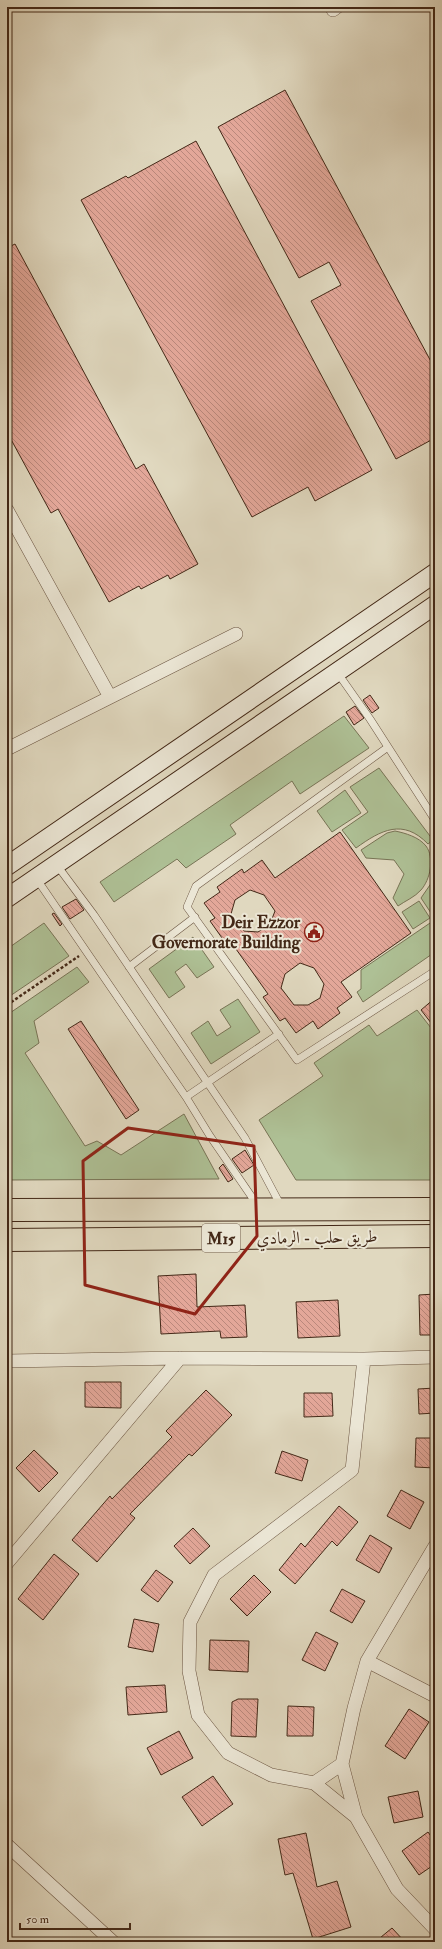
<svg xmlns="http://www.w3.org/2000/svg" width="442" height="1949" viewBox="0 0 442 1949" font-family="'IM FELL Double Pica',Amiri,serif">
<defs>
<pattern id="building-back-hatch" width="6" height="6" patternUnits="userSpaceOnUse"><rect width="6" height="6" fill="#e3a799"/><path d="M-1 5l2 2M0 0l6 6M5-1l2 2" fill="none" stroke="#ba887c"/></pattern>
</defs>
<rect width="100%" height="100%" fill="#e0d8bf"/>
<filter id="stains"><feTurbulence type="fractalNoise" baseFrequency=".005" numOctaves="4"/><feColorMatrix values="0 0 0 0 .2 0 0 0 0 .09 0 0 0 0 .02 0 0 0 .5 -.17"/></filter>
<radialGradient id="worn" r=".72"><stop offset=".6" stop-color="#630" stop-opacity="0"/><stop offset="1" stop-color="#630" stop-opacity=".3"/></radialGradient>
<path fill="#aec095" stroke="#787456" d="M 344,716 L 369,748 L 300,794 L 292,781 L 230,825 L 236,834 L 186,868 L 177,859 L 114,902 L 100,882 Z
M 379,768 L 433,840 L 428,844 C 403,818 381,830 356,848 L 342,830 L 368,812 L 350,787 Z
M 345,790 L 361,813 L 332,832 L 317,811 Z
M 395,831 C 405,833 419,837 426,846 C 435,858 430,880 421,890 C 415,897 405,901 398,906 L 393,898 L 404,874 L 394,860 L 366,858 L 361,850 L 387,833 Z
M 435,869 L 435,919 L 421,898 L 432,882 Z
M 419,901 L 430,918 L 413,929 L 402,912 Z
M 433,921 L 435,925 L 435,952 L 363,1002 L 357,992 L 361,989 L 361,970 Z
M 44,923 L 69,956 L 7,998 L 7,949 Z
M 193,937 L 214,967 L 197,978 L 186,964 L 175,972 L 185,987 L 169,998 L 149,969 Z
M 77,967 L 89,982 L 34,1021 L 39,1043 L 25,1053 L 85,1146 L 97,1141 L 121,1155 L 184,1114 L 219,1179 L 7,1180 L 7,1015 Z
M 238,999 L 260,1032 L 211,1064 L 191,1033 L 208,1021 L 217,1036 L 231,1027 L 220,1010 Z
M 417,1010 L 435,1033 L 435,1180 L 296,1180 L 259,1120 L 323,1076 L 314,1063 L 369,1025 L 377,1036 Z"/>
<path fill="url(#building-back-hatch)" stroke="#432817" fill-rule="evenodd" d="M 285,90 L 435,369 L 435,438 L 396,459 L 311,301 L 341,285 L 329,262 L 299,278 L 218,127 Z
M 196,141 L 372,470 L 315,501 L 308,487 L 252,517 L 81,200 L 126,176 L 128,178 Z
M 15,244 L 136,469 L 144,464 L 198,564 L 170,579 L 168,575 L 141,589 L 139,586 L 109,602 L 58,509 L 51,513 L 7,432 L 7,248 Z
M 370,695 L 379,708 L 372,713 L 363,700 Z
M 355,706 L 364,718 L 354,725 L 346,712 Z
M 340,832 L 411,933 L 341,982 L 352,997 L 337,1008 L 340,1013 L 318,1029 L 313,1021 L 296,1033 L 285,1018 L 280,1021 L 263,997 L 268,994 L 231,942 L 227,945 L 210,921 L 215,918 L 204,903 L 220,892 L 217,887 L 242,869 L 244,873 L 262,860 L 275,878 ZM 250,890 L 264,895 L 275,911 L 270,924 L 258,932 L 244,931 L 231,914 L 235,900 ZM 300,963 L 314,968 L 324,984 L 320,998 L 308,1005 L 294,1005 L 281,988 L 285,974 Z
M 76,899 L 84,910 L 70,919 L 62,907 Z
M 54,913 L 62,924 L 60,926 L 52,914 Z
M 435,998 L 435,1028 L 421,1010 Z
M 81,1021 L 139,1110 L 126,1119 L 68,1029 Z
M 245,1150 L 254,1165 L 242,1173 L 232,1159 Z
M 223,1164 L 233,1179 L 228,1182 L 219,1168 Z
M 196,1274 L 197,1307 L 245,1305 L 247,1337 L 221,1338 L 220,1331 L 161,1334 L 158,1276 Z
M 435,1294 L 435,1335 L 420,1335 L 419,1295 Z
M 338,1300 L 340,1336 L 298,1338 L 296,1302 Z
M 85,1382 L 121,1382 L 121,1408 L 85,1407 Z
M 435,1388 L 435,1413 L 419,1414 L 418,1389 Z
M 206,1390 L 232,1415 L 192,1456 L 189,1454 L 130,1514 L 135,1518 L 97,1562 L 72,1540 L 110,1496 L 112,1499 L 172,1437 L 166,1431 Z
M 304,1393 L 332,1393 L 333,1416 L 304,1417 Z
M 416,1438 L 435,1438 L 435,1468 L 415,1467 Z
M 34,1450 L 58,1473 L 39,1492 L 16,1468 Z
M 282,1451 L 308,1460 L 302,1481 L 275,1473 Z
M 401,1490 L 424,1502 L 410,1529 L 387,1516 Z
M 339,1506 L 358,1522 L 337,1546 L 332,1541 L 295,1584 L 279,1570 L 301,1543 L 305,1547 Z
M 193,1528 L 210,1546 L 190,1564 L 174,1546 Z
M 370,1535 L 392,1548 L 379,1573 L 356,1560 Z
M 54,1554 L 79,1574 L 43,1620 L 18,1599 Z
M 156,1570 L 173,1582 L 158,1602 L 141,1590 Z
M 254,1575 L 271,1592 L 247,1616 L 230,1599 Z
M 342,1589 L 365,1601 L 352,1623 L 330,1611 Z
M 134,1619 L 159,1624 L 153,1652 L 128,1647 Z
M 316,1632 L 338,1643 L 325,1671 L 302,1660 Z
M 210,1640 L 249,1641 L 248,1672 L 209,1670 Z
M 165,1685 L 167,1712 L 128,1715 L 126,1687 Z
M 238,1699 L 258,1699 L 256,1737 L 231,1736 L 232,1702 Z
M 288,1706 L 314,1707 L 313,1736 L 287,1736 Z
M 409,1709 L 429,1722 L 405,1759 L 385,1746 Z
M 179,1731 L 193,1758 L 161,1775 L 147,1748 Z
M 213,1776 L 233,1804 L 202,1826 L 182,1797 Z
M 418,1791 L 423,1817 L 394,1823 L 388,1797 Z
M 428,1832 L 435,1842 L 435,1864 L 419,1875 L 402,1851 Z
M 306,1833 L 317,1887 L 337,1881 L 351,1927 L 313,1939 L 293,1873 L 285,1875 L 278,1839 Z
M 392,1928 L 405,1942 L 375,1942 Z"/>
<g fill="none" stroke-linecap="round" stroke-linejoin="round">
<defs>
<path id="service" d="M 337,672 L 370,719 L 435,820
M 388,747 L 196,886 L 187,907 L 297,1060 L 435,971
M 56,864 L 94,915 L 245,1138 L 281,1206
M 36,878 L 186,1097
M 129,967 L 195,917
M 258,1206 L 210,1136 L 186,1097 L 279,1034"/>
<path id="minor" d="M 333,10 L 337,7
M 7,510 L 110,697
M 7,749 L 236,634
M 364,1359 L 352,1470 L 214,1575 L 190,1622 L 189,1671 L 198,1715 L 228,1753 L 271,1775 L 314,1783 L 342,1764 L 354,1708 L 367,1661 L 435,1546
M 7,1361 L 180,1358 L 364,1359 L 435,1357
M 7,1563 L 180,1358
M 367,1661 L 435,1696
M 342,1764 L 356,1817 L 397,1889 L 435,1929
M 314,1783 L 356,1817
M 7,1845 L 113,1942"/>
<path id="secondary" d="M 7,866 L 435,573
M 7,898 L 435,605"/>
<path id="trunk" d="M 7,1210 L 435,1209
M 7,1240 L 435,1236"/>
</defs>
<use href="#service" stroke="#6a5441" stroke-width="8"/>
<use href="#minor" stroke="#6a5441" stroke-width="14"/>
<use href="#secondary" stroke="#432817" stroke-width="20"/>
<use href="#trunk" stroke="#432817" stroke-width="24"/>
<path stroke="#432817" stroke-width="2.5" stroke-dasharray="3 2" stroke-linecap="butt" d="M 7,1005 L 79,956"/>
<use href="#service" stroke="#ebe6d5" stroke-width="7"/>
<use href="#minor" stroke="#ebe6d5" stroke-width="13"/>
<use href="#secondary" stroke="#ebe6d5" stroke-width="18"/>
<use href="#trunk" stroke="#e0d8bf" stroke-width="22"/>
</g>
<path fill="none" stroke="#8f2418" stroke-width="3" stroke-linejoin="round" d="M 128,1128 L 254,1146 L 257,1236 L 195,1314 L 85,1285 L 83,1161 Z"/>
<defs>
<symbol id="civic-ring" viewBox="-11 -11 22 22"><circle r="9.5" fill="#ebe6d5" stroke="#8f2418" stroke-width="1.5"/><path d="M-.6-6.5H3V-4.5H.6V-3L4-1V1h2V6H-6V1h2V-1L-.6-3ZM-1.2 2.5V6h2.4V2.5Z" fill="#8f2418"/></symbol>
</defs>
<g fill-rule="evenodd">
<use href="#civic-ring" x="303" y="921" width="22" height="22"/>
</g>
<g text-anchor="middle" stroke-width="4" stroke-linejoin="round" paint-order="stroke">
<rect fill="#ebe6d5" stroke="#756150" stroke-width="1" x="202" y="1224" width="38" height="28" rx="3"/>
<g font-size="16" font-weight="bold" fill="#432817">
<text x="221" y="1244">M15</text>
</g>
<g font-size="17" font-weight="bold" fill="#432817" stroke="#ebe6d5" text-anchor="end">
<text x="300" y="928">Deir Ezzor<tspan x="300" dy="20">Governorate Building</tspan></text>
</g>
<g font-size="17" fill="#432817" stroke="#ebe6d5">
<text transform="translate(317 1237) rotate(-1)" y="6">طريق حلب - الرمادي</text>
</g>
</g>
<rect width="442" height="1949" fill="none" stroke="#e0d8bf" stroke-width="24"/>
<rect x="8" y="8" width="426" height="1933" fill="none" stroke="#432817" stroke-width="2"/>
<rect x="12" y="12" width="418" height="1925" fill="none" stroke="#432817"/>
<path d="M20 1923v6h110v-6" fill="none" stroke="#432817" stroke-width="2"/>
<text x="26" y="1923" font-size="12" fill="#432817" stroke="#ebe6d5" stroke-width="3" paint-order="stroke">50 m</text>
<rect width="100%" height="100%" filter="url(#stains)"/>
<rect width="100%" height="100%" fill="url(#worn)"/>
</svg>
